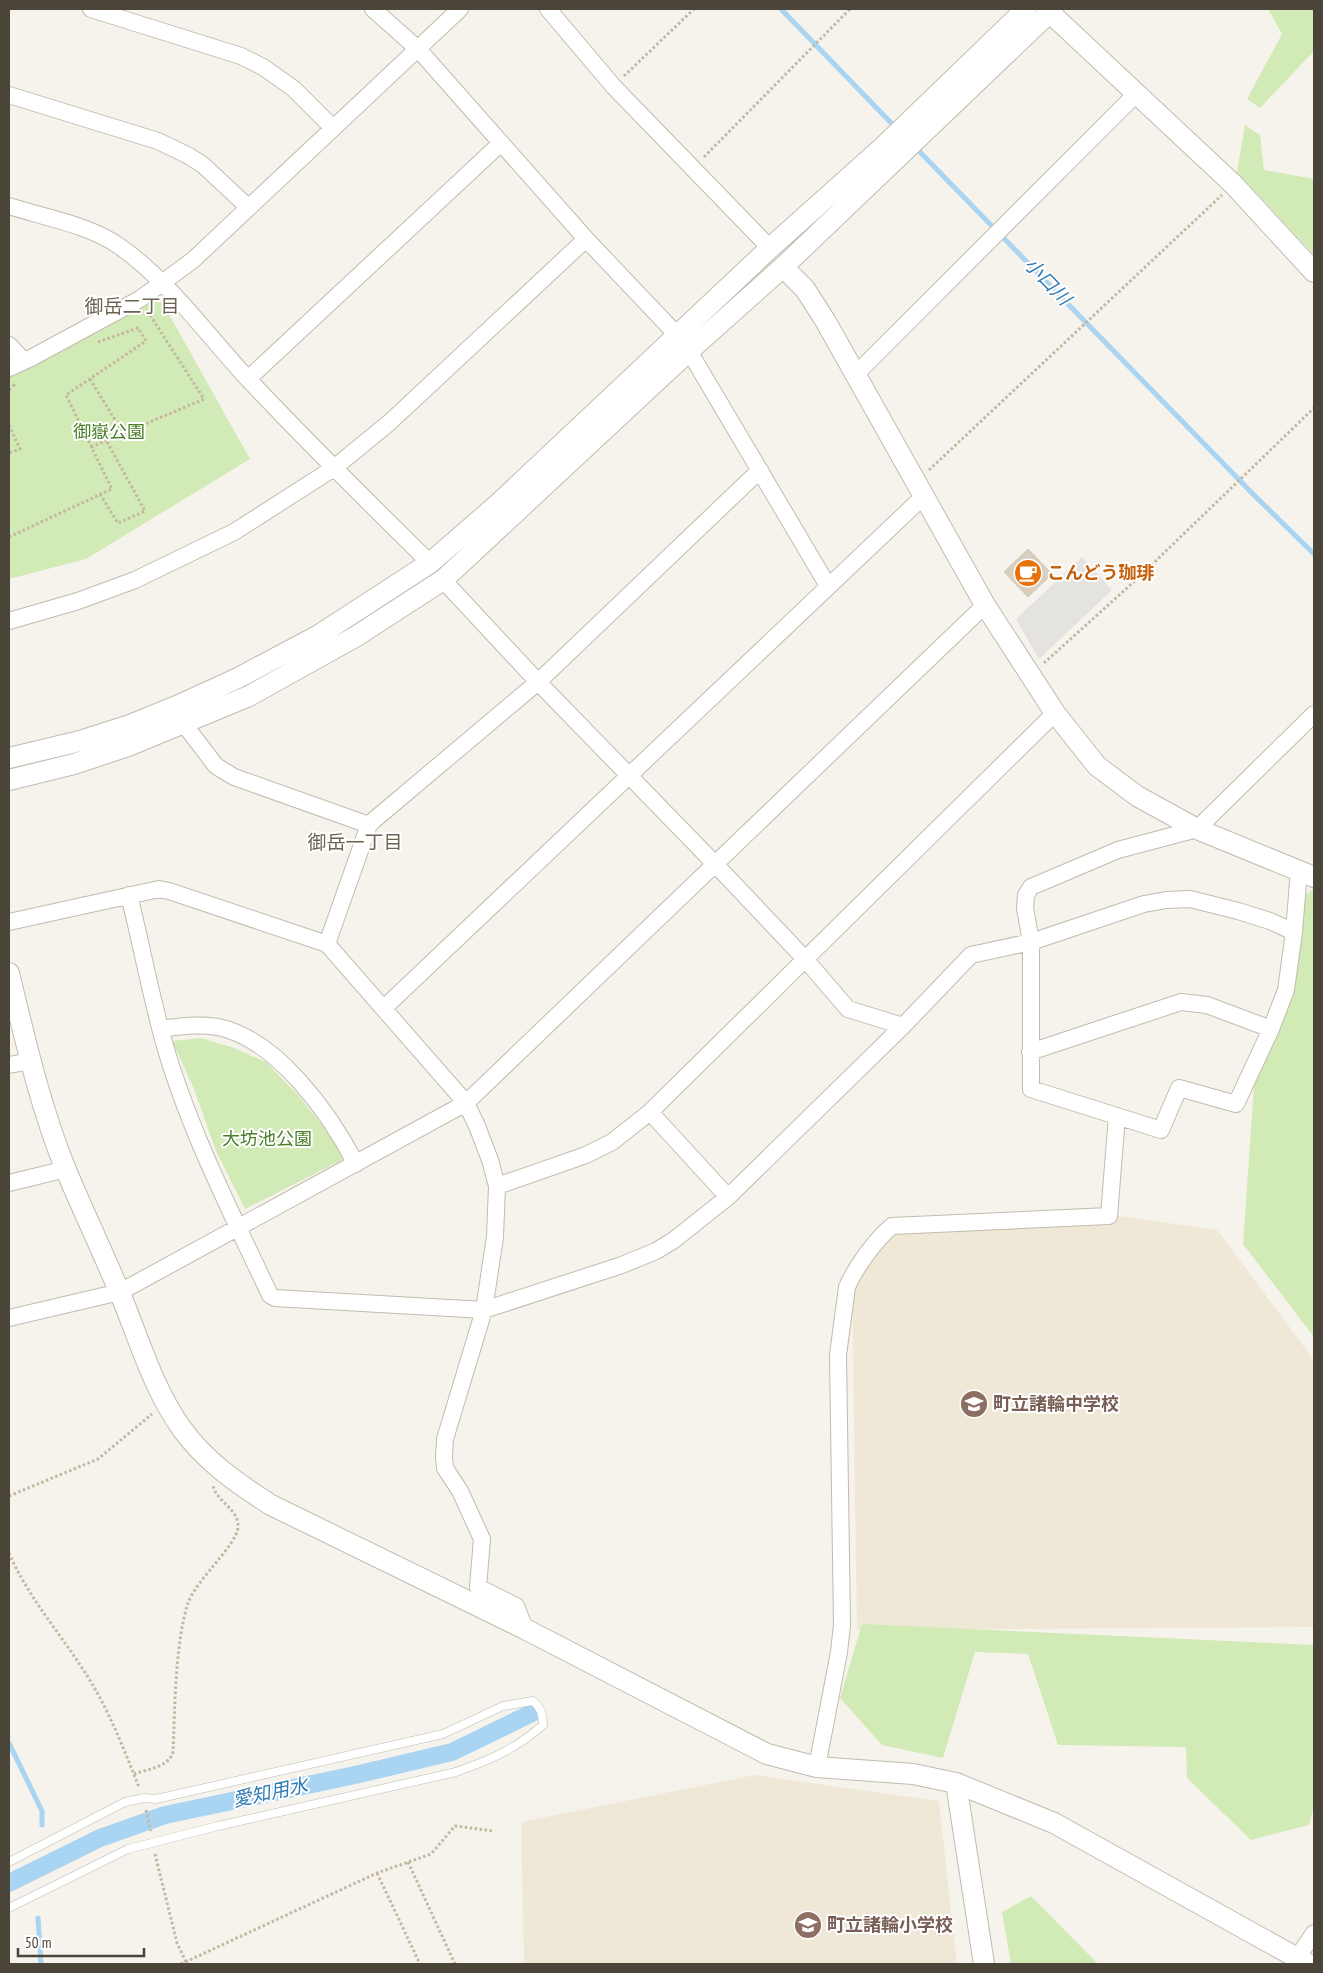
<svg xmlns="http://www.w3.org/2000/svg" width="1323" height="1973" viewBox="0 0 1323 1973" font-family="'PT Sans Narrow','Noto Sans JP',sans-serif">
<rect width="100%" height="100%" fill="#f6f3ec"/>
<path fill="#efe8d6" d="M 1120,1216 L 1217,1230 L 1314,1360 L 1314,1627 L 857,1630 L 852,1287 L 894,1233 Z
M 755,1775 L 939,1801 L 957,1964 L 524,1964 L 521,1822 Z"/>
<path fill="#d2eab5" d="M 1268,9 L 1314,9 L 1314,51 L 1260,108 L 1247,99 L 1282,34 Z
M 1245,125 L 1260,135 L 1264,170 L 1314,179 L 1314,255 L 1237,172 Z
M 157,293 L 250,459 L 86,559 L 9,579 L 9,373 Z
M 1313,889 L 1314,890 L 1314,1337 L 1243,1244 L 1254,1086 L 1291,998 L 1305,895 Z
M 201,1038 L 234,1048 L 266,1062 L 297,1094 L 341,1149 L 342,1160 L 245,1209 L 216,1151 L 194,1089 L 172,1041 Z
M 862,1624 L 1314,1645 L 1314,1805 L 1309,1825 L 1251,1840 L 1187,1778 L 1186,1747 L 1058,1745 L 1028,1654 L 975,1652 L 943,1758 L 882,1745 L 840,1698 Z
M 1031,1896 L 1098,1964 L 1011,1964 L 1002,1912 Z"/>
<path fill="#e5e3e0" d="M 1082,557 L 1112,590 L 1039,659 L 1016,619 Z"/>
<g fill="none" stroke-linecap="round" stroke-linejoin="round">
<path stroke="#a9d4f2" stroke-width="5" d="M 781,9 L 897,129
M 915,147 L 1252,493 L 1314,554
M 9,1743 L 42,1811 L 42,1825
M 38,1918 L 41,1964"/>
<path stroke="#a9d4f2" stroke-width="18" d="M 9,1883 L 100,1838 L 165,1815 L 355,1775 L 452,1752 L 534,1712"/>
</g>
<path fill="#d8cfc1" stroke="#d3c7b4" d="M 1028,549 L 1052,574 L 1028,597 L 1004,572 Z"/>
<g fill="none" stroke-linecap="round" stroke-linejoin="round">
<defs>
<path id="service" d="M 9,1862 L 125,1802 L 144,1798 L 156,1799 L 443,1734 L 503,1706 L 533,1701 C 541,1707 543,1716 543,1725 C 514,1750 492,1759 456,1772 L 218,1826 L 128,1849 L 9,1908"/>
<path id="minor" d="M 91,9 L 241,56 L 263,67 L 294,89 L 332,127
M 373,9 L 418,49 L 586,239 L 677,335
M 548,9 L 614,87 L 770,248
M 9,95 L 158,141 L 189,156 L 203,165 L 248,207
M 9,206 C 43,217 89,225 119,246 C 167,279 208,336 248,379 C 307,442 369,503 430,563
M 9,345 L 24,361
M 689,351 L 828,586
M 9,368 L 31,358 L 140,299 L 193,260 L 460,9
M 856,374 L 1137,93
M 248,379 L 500,144
M 443,580 L 538,682 L 716,865 L 805,959 L 848,1009 L 903,1026
M 9,621 L 78,601 L 135,580 L 234,532 L 334,468 L 390,422 L 586,239
M 184,724 L 216,766 L 234,777 L 369,825
M 1299,870 L 1294,932 L 1286,990 L 1271,1029 L 1236,1104 L 1179,1088 L 1161,1130 L 1031,1089 L 1031,942 L 1025,908 L 1026,895 L 1031,887 L 1118,850 L 1197,829 L 1314,714
M 129,895 C 141,943 150,992 163,1039 C 187,1126 232,1214 270,1295 L 275,1298 L 484,1310 L 622,1265 L 656,1251 L 674,1240 L 728,1197 L 903,1026 L 971,955 L 1031,942 L 1144,904 L 1166,900 L 1190,899 L 1238,911 L 1270,921 L 1294,932
M 9,922 L 159,889 L 169,891 L 327,944 L 466,1103 L 477,1126 L 490,1160 L 497,1186 L 495,1237 L 484,1310 L 445,1439 L 444,1457 L 445,1468 L 460,1491 L 482,1539 L 478,1587 L 516,1606 L 525,1629
M 327,944 L 369,825 L 374,820 L 538,682 L 760,470
M 384,1008 L 925,495
M 161,1029 C 181,1026 198,1024 218,1027 C 277,1039 330,1114 356,1164
M 1030,1052 L 1181,1002 L 1207,1005 L 1271,1029
M 9,1065 L 30,1061
M 650,1112 L 728,1197
M 9,1183 L 66,1169
M 497,1186 L 586,1155 L 612,1142 L 650,1112 L 1055,713
M 9,1318 L 120,1292 L 466,1103 L 985,605
M 817,1767 L 839,1652 L 842,1625 L 838,1355 L 847,1287 C 855,1268 876,1239 892,1226 L 1109,1216 L 1117,1116
M 1297,1958 L 1314,1933"/>
<path id="tertiary" d="M 1046,9 L 1233,184 L 1314,272
M 783,267 L 805,289 L 826,322 L 985,605 L 1055,713 L 1097,766 L 1137,796 L 1197,829 L 1314,877
M 9,758 L 80,741 L 130,725 L 179,705 L 238,678 L 319,635 L 430,563 L 499,503 L 770,248 L 884,146 L 1026,9
M 9,780 L 74,764 L 128,746 L 249,696 L 355,637 L 443,580 L 689,351 L 783,267 L 1053,9
M 9,973 C 25,1039 40,1106 66,1170 C 83,1211 102,1250 119,1291 C 139,1338 152,1387 182,1429 C 205,1461 238,1484 271,1505 L 525,1629 L 767,1754 L 817,1767 L 913,1774 L 956,1783 L 1054,1823 L 1308,1964
M 956,1783 L 984,1964"/>
</defs>
<use href="#service" stroke="#c2bbae" stroke-width="9"/>
<use href="#minor" stroke="#c2bbae" stroke-width="18"/>
<use href="#tertiary" stroke="#c2bbae" stroke-width="22"/>
<path stroke="#c4b79f" stroke-width="3" stroke-dasharray="2.5 2.5" stroke-linecap="butt" d="M 624,76 L 694,9
M 704,157 L 850,9
M 90,379 L 123,433
M 9,390 L 14,385 L 13,384
M 9,425 L 20,449 L 9,453
M 91,447 L 204,399 L 148,312
M 929,470 L 1222,195
M 100,494 L 118,523 L 145,511 L 106,440
M 9,537 L 112,489 L 66,395 L 146,341 L 138,328 L 98,342
M 1044,663 L 1137,579 L 1314,408
M 9,1496 L 98,1459 L 152,1414
M 9,1553 C 30,1602 69,1643 95,1689 C 113,1720 126,1755 139,1787
M 134,1774 C 148,1769 169,1767 173,1752 C 175,1708 175,1643 188,1603 C 196,1580 237,1545 238,1527 C 239,1509 217,1502 213,1486
M 146,1810 L 151,1831
M 155,1854 L 177,1943 L 187,1964
M 408,1862 L 455,1964
M 377,1873 L 420,1964
M 181,1964 L 377,1873 L 431,1854 L 455,1826 L 494,1831"/>
<use href="#service" stroke="#fff" stroke-width="8"/>
<use href="#minor" stroke="#fff" stroke-width="16"/>
<use href="#tertiary" stroke="#fff" stroke-width="20"/>
</g>
<defs>
<symbol id="cafe-disc" viewBox="-11 -11 22 22"><circle r="9.5" fill="#e8710a" stroke="#fff"/><path d="M-5.5-4.5H6V0H3Q3 3.5 0 3.5H-2.5Q-5.5 3.5-5.5 0ZM3-3.2v2h1.7v-2ZM-6 4.5H4V6H-6Z" fill="#fff"/></symbol>
<symbol id="school-disc" viewBox="-11 -11 22 22"><circle r="9.5" fill="#8d6e63" stroke="#fff"/><path d="M0-5L7-2L0 1L-7-2ZM-4 1L0 2.5L4 1V4Q0 6-4 4Z" fill="#fff"/></symbol>
</defs>
<g fill-rule="evenodd">
<use href="#cafe-disc" x="1012" y="557" width="32" height="32"/>
<use href="#school-disc" x="958" y="1388" width="32" height="32"/>
<use href="#school-disc" x="792" y="1909" width="32" height="32"/>
</g>
<g text-anchor="middle" stroke-width="4" stroke-linejoin="round" paint-order="stroke">
<g font-size="18" fill="#4a7f2a" stroke="#fff">
<text x="109" y="438">御嶽公園</text>
<text x="267" y="1145">大坊池公園</text>
</g>
<g font-size="18" font-weight="bold" fill="#c56008" stroke="#fff" text-anchor="start">
<text x="1047" y="579">こんどう珈琲</text>
</g>
<g font-size="18" font-weight="bold" fill="#785e54" stroke="#fff" text-anchor="start">
<text x="993" y="1410">町立諸輪中学校</text>
<text x="827" y="1931">町立諸輪小学校</text>
</g>
<g font-size="19" font-style="italic" fill="#2e7ab2" stroke="#fff">
<text transform="translate(1048 281) rotate(46)" y="7">小口川</text>
<text transform="translate(270 1792) rotate(-12)" y="7">愛知用水</text>
</g>
<g font-size="19" fill="#6e6250" stroke="#fff">
<text x="132" y="313">御岳二丁目</text>
<text x="355" y="849">御岳一丁目</text>
</g>
</g>
<rect width="1323" height="1973" fill="none" stroke="#4b4439" stroke-width="20"/>
<path d="M18 1948v8h126v-8" fill="none" stroke="#4b4439" stroke-width="2.5"/>
<text x="25" y="1948" font-size="15" fill="#4b4439" stroke="#ffffff" stroke-width="4" paint-order="stroke">50 m</text>
</svg>
